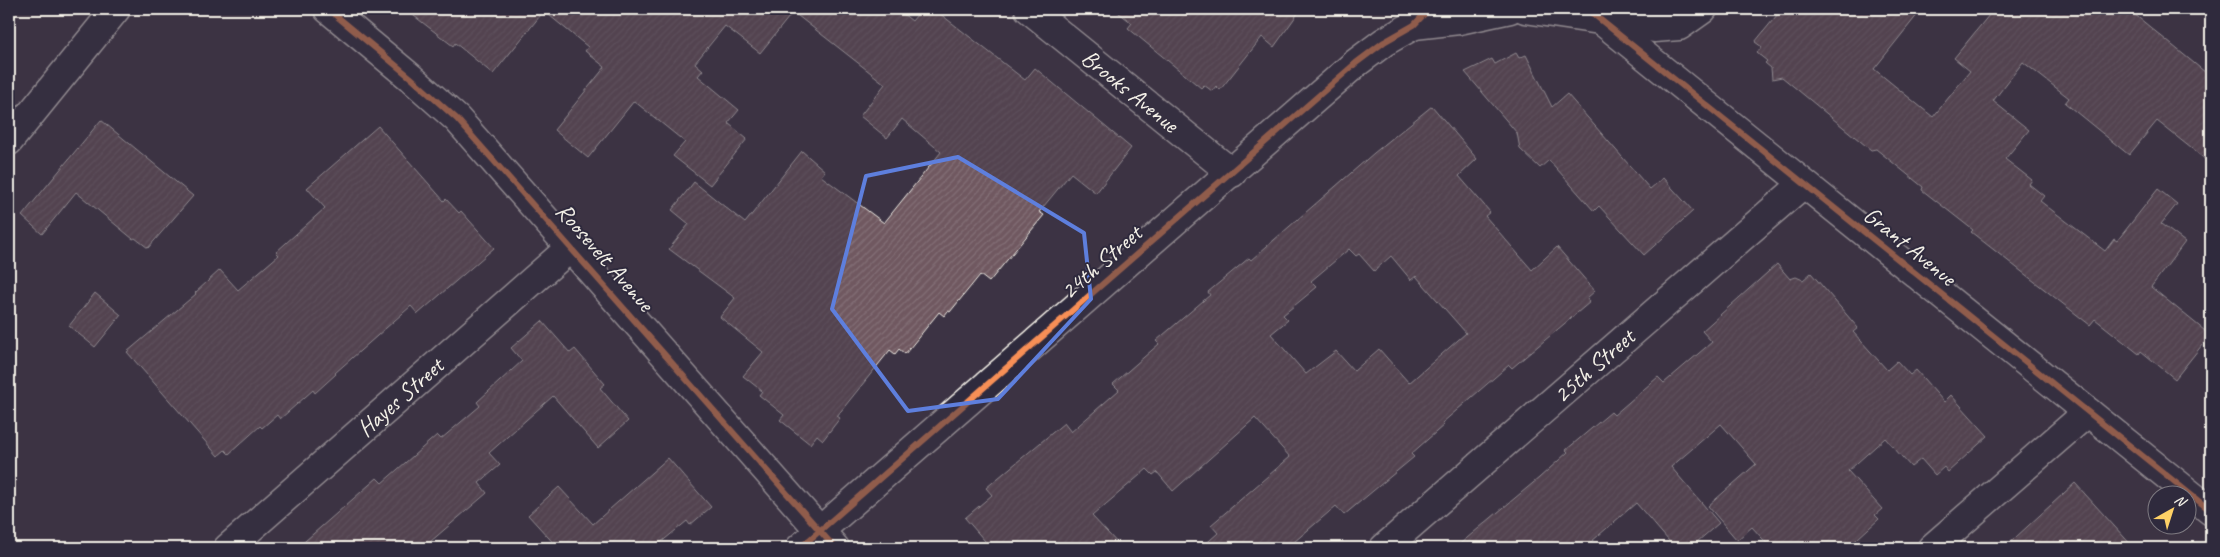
<svg xmlns="http://www.w3.org/2000/svg" width="2220" height="557" viewBox="0 0 2220 557" font-family="Caveat,sans-serif">
<defs>
<pattern id="building-hatch" width="6" height="6" patternUnits="userSpaceOnUse" patternTransform="scale(1.25)"><rect width="6" height="6" fill="#6f5860"/><path d="M-1 1l2-2M0 6l6-6M5 7l2-2" fill="none" stroke="#847077"/></pattern>
</defs>
<rect width="100%" height="100%" fill="#3c3344"/>
<filter id="ink" filterUnits="userSpaceOnUse"><feTurbulence type="fractalNoise" baseFrequency=".02" numOctaves="2"/><feDisplacementMap in="SourceGraphic" scale="10" xChannelSelector="R" yChannelSelector="G"/><feConvolveMatrix kernelMatrix="1 2 1 2 8 2 1 2 1" color-interpolation-filters="sRGB"/></filter>
<g filter="url(#ink)">
<path fill="url(#building-hatch)" stroke="#f4f1e8" fill-rule="evenodd" d="M 405,9 L 897,9 L 912,21 L 922,9 L 934,9 L 1025,80 L 1035,68 L 1131,148 L 1096,193 L 1071,173 L 1039,212 L 1044,215 L 989,282 L 980,275 L 950,312 L 948,311 L 944,316 L 939,312 L 905,354 L 899,349 L 895,354 L 890,350 L 837,416 L 840,418 L 823,440 L 817,435 L 810,444 L 780,420 L 784,415 L 759,395 L 762,391 L 743,376 L 763,352 L 720,317 L 735,298 L 669,249 L 689,224 L 672,210 L 694,182 L 745,223 L 802,151 L 825,171 L 821,176 L 884,223 L 941,152 L 902,119 L 887,138 L 860,116 L 885,84 L 793,12 L 760,53 L 725,26 L 695,63 L 703,70 L 698,76 L 739,110 L 728,123 L 747,139 L 710,185 L 673,156 L 685,142 L 634,101 L 588,158 L 554,130 L 605,67 L 585,51 L 588,47 L 544,11 L 493,74 L 455,43 L 453,46 Z
M 1114,9 L 1301,9 L 1274,47 L 1262,37 L 1220,90 L 1216,86 L 1212,91 L 1204,85 L 1201,88 L 1128,28 L 1132,23 Z
M 1782,9 L 1922,9 L 1874,69 L 1933,117 L 1970,71 L 1954,58 L 1994,9 L 2128,9 L 2211,77 L 2211,164 L 2157,121 L 2129,155 L 2065,103 L 2069,98 L 2023,62 L 1993,101 L 2029,130 L 2005,159 L 2032,180 L 2029,184 L 2044,196 L 2040,201 L 2105,251 L 2114,239 L 2117,241 L 2158,189 L 2177,204 L 2161,224 L 2185,242 L 2151,287 L 2210,335 L 2175,379 L 2141,351 L 2139,354 L 2095,319 L 2090,325 L 1971,232 L 1973,230 L 1922,190 L 1923,187 L 1876,149 L 1871,150 L 1782,77 L 1772,79 L 1771,68 L 1765,63 L 1767,61 L 1757,53 L 1762,47 L 1755,42 Z
M 1516,53 L 1519,58 L 1526,55 L 1552,107 L 1567,94 L 1650,189 L 1663,178 L 1693,211 L 1644,255 L 1599,206 L 1594,211 L 1549,160 L 1540,168 L 1520,149 L 1517,133 L 1465,72 L 1492,59 L 1495,64 Z
M 1432,106 L 1477,159 L 1459,176 L 1490,212 L 1485,216 L 1532,270 L 1557,247 L 1595,291 L 1587,298 L 1590,302 L 1512,368 L 1509,365 L 1442,423 L 1444,425 L 1411,454 L 1414,457 L 1344,515 L 1336,506 L 1287,548 L 1201,548 L 1218,533 L 1211,525 L 1290,457 L 1255,418 L 1173,491 L 1157,472 L 1153,475 L 1147,469 L 1092,516 L 1122,548 L 991,548 L 965,518 L 992,495 L 986,488 L 1064,423 L 1071,432 L 1119,390 L 1113,384 L 1159,344 L 1156,341 L 1210,295 L 1208,292 L 1249,258 L 1251,260 L 1374,153 ZM 1349,249 L 1356,256 L 1359,254 L 1374,271 L 1391,256 L 1411,280 L 1416,276 L 1466,333 L 1409,383 L 1379,349 L 1354,371 L 1336,351 L 1306,374 L 1271,334 L 1288,320 L 1283,315 L 1317,287 L 1311,281 Z
M 101,120 L 193,196 L 148,248 L 135,238 L 133,239 L 76,192 L 42,234 L 22,216 Z
M 378,126 L 444,201 L 446,199 L 459,213 L 461,211 L 494,248 L 418,314 L 411,306 L 335,373 L 336,374 L 315,393 L 313,390 L 280,419 L 277,415 L 262,428 L 260,426 L 229,454 L 225,450 L 218,456 L 127,352 L 196,294 L 195,293 L 220,270 L 238,290 L 279,255 L 276,252 L 325,208 L 307,188 Z
M 1777,264 L 1790,279 L 1796,277 L 1803,280 L 1811,273 L 1858,328 L 1853,332 L 1887,370 L 1897,361 L 1910,375 L 1916,370 L 1944,402 L 1951,395 L 1988,436 L 1948,472 L 1944,467 L 1935,475 L 1921,459 L 1911,467 L 1885,438 L 1848,471 L 1882,509 L 1875,515 L 1879,519 L 1847,548 L 1771,548 L 1752,527 L 1737,540 L 1708,506 L 1756,464 L 1721,424 L 1671,467 L 1719,523 L 1690,548 L 1675,548 L 1636,503 L 1584,548 L 1455,548 L 1539,478 L 1568,452 L 1566,450 L 1611,412 L 1614,415 L 1658,377 L 1664,383 L 1712,342 L 1702,331 Z
M 95,293 L 121,315 L 95,347 L 69,326 Z
M 542,321 L 570,353 L 575,349 L 605,384 L 600,388 L 628,421 L 598,448 L 553,396 L 489,453 L 500,465 L 479,483 L 487,493 L 423,548 L 297,548 L 377,478 L 382,483 L 437,435 L 441,439 L 480,406 L 477,402 L 522,361 L 511,348 Z
M 668,458 L 711,507 L 690,525 L 687,521 L 654,548 L 558,548 L 528,515 L 559,487 L 593,524 Z
M 2075,483 L 2134,548 L 2004,548 Z"/>
<g fill="none" stroke-linecap="round" stroke-linejoin="round">
<defs>
<g id="minor">
<path d="M 328,9 L 410,77 L 457,119 L 835,548"/>
<path id="s1" d="M 1029,9 L 1232,173"/>
<path d="M 1525,9 L 1654,28 L 1679,26 L 1703,9"/>
<path d="M 1587,9 L 2211,511"/>
<path d="M 1414,25 L 1459,20 L 1510,9"/>
<path id="s2" d="M 228,548 L 571,247"/>
<path d="M 800,548 L 1356,63 L 1384,42 L 1414,25 L 1429,9"/>
<path id="s3" d="M 1384,548 L 1803,184"/>
<path d="M 1932,548 L 2088,412"/>
</g>
<path id="secondary" d="M 9,141 L 116,9"/>
</defs>
<use href="#minor" stroke="#f4f1e8" stroke-width="31"/>
<use href="#secondary" stroke="#f4f1e8" stroke-width="31"/>
<use href="#minor" stroke="#2f2a3d" stroke-width="28"/>
<use href="#secondary" stroke="#2f2a3d" stroke-width="28"/>
<defs>
<path id="cycleway" d="M 328,9 L 410,77 L 457,119 L 835,548
M 1587,9 L 2211,511
M 800,548 L 1356,63 L 1384,42 L 1414,25 L 1429,9"/>
</defs>
<use href="#cycleway" stroke="#2f2a3d" stroke-width="9"/>
<use href="#cycleway" stroke="#f78f57" stroke-width="6"/>
</g>
</g>
<path d="M0 0H2220V557H0ZM 958,157 L 1084,233 L 1091,299 L 998,399 L 908,411 L 832,309 L 866,176 Z" fill="#3c3344" fill-opacity=".55" fill-rule="evenodd"/>
<path fill="none" stroke="#5e7fdd" stroke-width="4" stroke-linejoin="round" d="M 958,157 L 1084,233 L 1091,299 L 998,399 L 908,411 L 832,309 L 866,176 Z"/>
<g text-anchor="middle" stroke-width="4" stroke-linejoin="round" paint-order="stroke">
<g font-size="24" fill="#f4f1e8" stroke="#2f2a3d">
<text dy="8" stroke="none"><textPath href="#s1" startOffset="130">Brooks Avenue</textPath></text>
<text transform="translate(1910 246) rotate(39)" y="8">Grant Avenue</text>
<text transform="translate(605 257) rotate(49)" y="8">Roosevelt Avenue</text>
<text transform="translate(1101 262) rotate(-41)" y="8">24th Street</text>
<text dy="8" stroke="none"><textPath href="#s3" startOffset="278">25th Street</textPath></text>
<text dy="8" stroke="none"><textPath href="#s2" startOffset="229">Hayes Street</textPath></text>
</g>
</g>
<rect width="2220" height="557" fill="none" stroke="#2f2a3d" stroke-width="30"/>
<rect x="15" y="15" width="2190" height="527" fill="none" stroke="#f4f1e8" stroke-width="2" filter="url(#ink)"/>
<g transform="translate(2172 510) rotate(39)"><circle r="24" fill="#2f2a3d" stroke="#7e7a81"/>
<path d="M0-4L9 19L0 12L-9 19Z" fill="#ffd166"/>
<text y="-8" font-size="14" font-weight="bold" text-anchor="middle" fill="#f4f1e8">N</text>
</g>
</svg>
